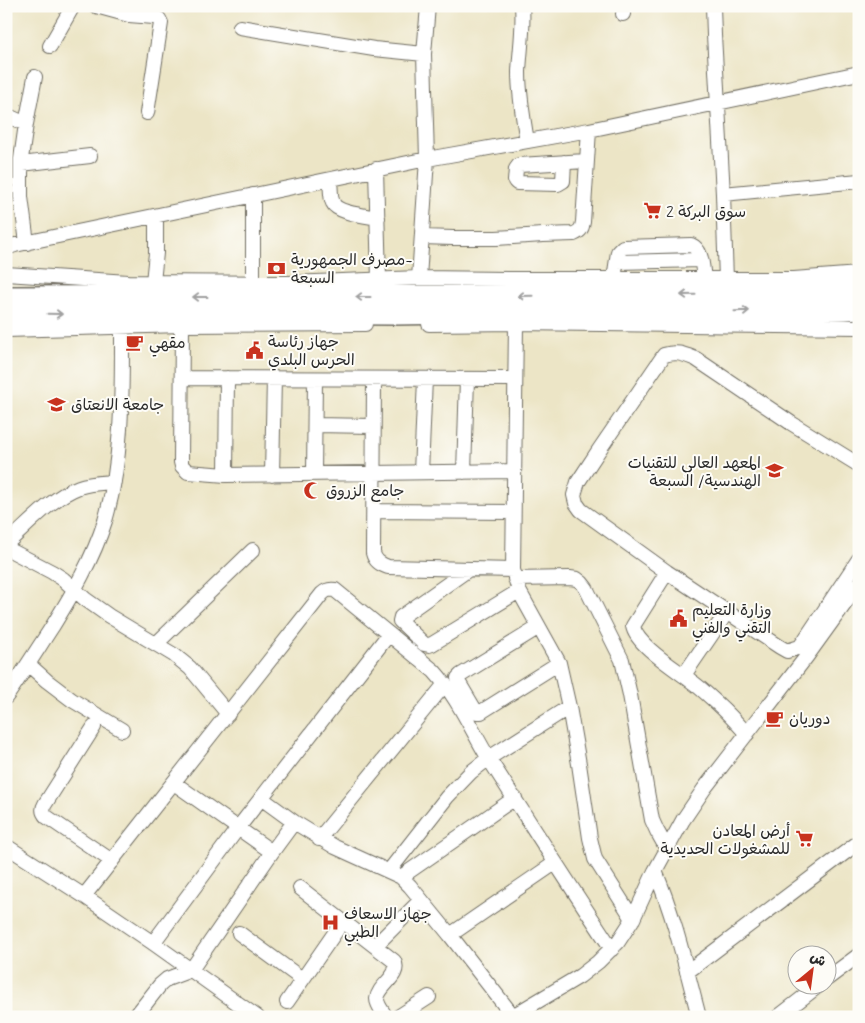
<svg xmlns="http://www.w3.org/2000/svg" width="865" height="1023" viewBox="0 0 865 1023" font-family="Mynerve,'Playpen Sans Arabic',sans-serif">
<rect width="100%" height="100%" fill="#fdfcf7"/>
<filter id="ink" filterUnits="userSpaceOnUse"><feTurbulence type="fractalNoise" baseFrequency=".02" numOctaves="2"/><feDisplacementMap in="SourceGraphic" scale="10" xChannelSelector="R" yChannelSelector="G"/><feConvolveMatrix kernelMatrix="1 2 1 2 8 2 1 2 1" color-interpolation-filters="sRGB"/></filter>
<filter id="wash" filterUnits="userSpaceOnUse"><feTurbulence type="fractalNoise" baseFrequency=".0096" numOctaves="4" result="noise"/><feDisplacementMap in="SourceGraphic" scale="20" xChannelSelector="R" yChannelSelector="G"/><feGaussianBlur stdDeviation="1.12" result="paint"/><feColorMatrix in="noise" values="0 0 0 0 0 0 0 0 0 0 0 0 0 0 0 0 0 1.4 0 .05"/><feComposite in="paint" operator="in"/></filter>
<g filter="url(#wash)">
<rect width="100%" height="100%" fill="#ece5c6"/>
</g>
<g filter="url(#ink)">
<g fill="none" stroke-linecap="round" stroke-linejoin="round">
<defs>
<path id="minor" d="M 96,6 L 129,15 L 154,17 L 159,19 L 161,23 L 147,113
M 522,6 C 524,28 520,50 519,72 C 519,95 523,118 527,141
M 713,6 L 714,35 L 723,194 L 726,279
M 623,14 L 624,6
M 240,27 L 374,49 L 424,54
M 50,46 L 73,6
M 6,115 L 26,124 L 21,159 L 21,197 L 27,243
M 26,124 L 35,77
M 564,162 L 563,181 L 558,184 L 517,183 L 515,181 L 516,169 L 519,165 L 586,161
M 21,164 L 90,156
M 376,169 L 379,280
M 330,180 C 331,187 330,197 333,203 C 337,213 368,216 378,218
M 723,194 L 859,181
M 422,237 L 453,238 L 496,238 L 543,235 L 574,234 C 581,231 582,228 583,222 L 589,130
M 6,248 L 15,245 L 427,159 L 589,130 L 859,73
M 617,262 L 701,260
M 6,274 L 128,282 L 290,283 L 419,278 L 508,279 L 794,279 L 859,274
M 419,278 L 427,159 L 424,54 L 428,6
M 614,279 L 618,252 L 623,247 L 691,245 C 703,250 702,267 704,279
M 153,282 L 156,253 L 156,216
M 253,282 L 253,195
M 516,323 L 513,570 L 519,591 L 559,663 L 569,707 L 579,764 L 590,838 L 595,859 L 633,919
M 429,324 L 516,323 L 859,327
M 182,325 L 181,462 L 182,466 L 188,472 L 226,475 L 514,471
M 6,330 L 182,325 L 365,324
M 182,378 L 515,379
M 374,379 L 373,553 C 375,561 380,564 388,567 L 513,570
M 315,425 L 373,426
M 859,465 L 791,423 L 696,359 C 683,354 677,351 664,355 L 599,450 L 578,482 L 574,495 L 576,503 L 581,510 L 667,572 L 780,647 L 787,651 L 800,647 L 859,559
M 421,472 L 425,379
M 464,472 L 467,379
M 314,474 L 315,379
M 226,475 L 227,378
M 272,475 L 274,378
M 374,511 L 513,512
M 6,544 C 28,525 52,497 79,487 C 90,483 102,483 114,482
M 6,548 L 52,572 L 63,579 L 85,599 L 109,616 L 174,655 L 190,668 L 228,714
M 469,569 L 401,617 L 400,621 L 424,644 L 429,645 L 432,644 L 519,591
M 667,572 L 633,626 C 636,645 676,669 691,681 C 701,688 709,696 718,704 C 728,713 738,724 747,734
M 515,579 L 570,578 L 577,579 L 582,583 L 586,588 L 622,660 L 630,695 L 652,820 L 657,831 L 667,849
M 539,627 L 461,675 L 458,678 L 459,683 L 475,710 L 477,712 L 481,712 L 559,663
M 156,644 L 253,550
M 28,664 L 47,681 L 72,700 L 122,730
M 684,675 L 727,612
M 6,697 C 22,674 37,650 52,627 C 73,593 93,559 105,521 C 123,459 122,392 122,328
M 94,727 L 45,804 C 42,809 43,813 47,817 L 112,861
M 174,783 L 272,852
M 261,798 L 294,822 L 335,847 L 401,877 L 410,886 L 450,935 L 513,1016
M 319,839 L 445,684
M 6,846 L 84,896 L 153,943 L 257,1017
M 389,871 L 447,797 L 471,772 L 489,758 L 569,707
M 655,871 C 675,918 686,968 699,1017
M 401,877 L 515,798
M 300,888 L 394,961 C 402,976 378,985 377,999 C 377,1005 383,1012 386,1017
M 84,896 L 322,594 C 326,590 329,589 335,590 L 434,671 C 457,696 472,731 489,759 C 530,823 570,886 612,949
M 239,933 L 302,979
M 450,935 L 555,863
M 153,943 L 238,828 L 389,634
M 375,946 L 421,900
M 687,972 L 859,842
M 828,978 L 859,955
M 287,1002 L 343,921
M 135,1017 L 160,985 L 167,979 L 191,970 L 272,852 L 294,822
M 398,1017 L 429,997
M 511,1017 L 580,976 L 598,962 L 618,942 L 633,919 L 655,871 L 683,820 L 704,789 L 807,656 L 859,584
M 778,1017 L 818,986"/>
<path id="highway" d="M 6,297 L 522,296 L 760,294 L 859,290
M 6,313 L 107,314 L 244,313 L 394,314 L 518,312 L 676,313 L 845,309 L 859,308"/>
</defs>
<use href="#minor" stroke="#6f6c61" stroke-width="16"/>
<use href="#highway" stroke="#6f6c61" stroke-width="24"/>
<use href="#minor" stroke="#fff" stroke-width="14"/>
<use href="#highway" stroke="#fff" stroke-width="21"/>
</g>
<defs><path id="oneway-shaft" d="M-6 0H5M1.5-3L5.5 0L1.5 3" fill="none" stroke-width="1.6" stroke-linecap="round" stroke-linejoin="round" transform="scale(1.25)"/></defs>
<g stroke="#a0a0a0">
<use href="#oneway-shaft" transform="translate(688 295) rotate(179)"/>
<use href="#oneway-shaft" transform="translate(525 296) rotate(179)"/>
<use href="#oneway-shaft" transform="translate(200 297) rotate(180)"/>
<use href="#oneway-shaft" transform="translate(363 297) rotate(180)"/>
<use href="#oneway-shaft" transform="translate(742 311) rotate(-2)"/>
<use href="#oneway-shaft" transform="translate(55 314) rotate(1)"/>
</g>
</g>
<defs>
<symbol id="supermarket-bare" viewBox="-9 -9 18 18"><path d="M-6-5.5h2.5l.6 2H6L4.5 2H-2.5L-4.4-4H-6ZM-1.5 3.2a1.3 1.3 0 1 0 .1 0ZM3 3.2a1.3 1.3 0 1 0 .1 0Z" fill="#c8321e" stroke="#fdfcf7" stroke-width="2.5" paint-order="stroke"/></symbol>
<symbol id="bank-bare" viewBox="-9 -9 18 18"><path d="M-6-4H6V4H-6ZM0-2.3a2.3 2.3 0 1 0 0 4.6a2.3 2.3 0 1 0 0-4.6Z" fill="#c8321e" stroke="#fdfcf7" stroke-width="2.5" paint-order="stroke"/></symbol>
<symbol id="cafe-bare" viewBox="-9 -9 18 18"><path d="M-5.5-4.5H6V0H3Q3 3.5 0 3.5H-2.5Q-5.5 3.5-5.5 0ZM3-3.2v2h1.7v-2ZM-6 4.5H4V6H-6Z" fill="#c8321e" stroke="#fdfcf7" stroke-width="2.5" paint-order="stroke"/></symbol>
<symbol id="civic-bare" viewBox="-9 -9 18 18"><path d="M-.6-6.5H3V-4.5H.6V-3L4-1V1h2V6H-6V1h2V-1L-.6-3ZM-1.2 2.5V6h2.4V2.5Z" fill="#c8321e" stroke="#fdfcf7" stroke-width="2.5" paint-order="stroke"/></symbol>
<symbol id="university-bare" viewBox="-9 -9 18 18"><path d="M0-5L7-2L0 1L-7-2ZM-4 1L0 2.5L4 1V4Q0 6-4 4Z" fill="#c8321e" stroke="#fdfcf7" stroke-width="2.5" paint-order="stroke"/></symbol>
<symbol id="mosque-bare" viewBox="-9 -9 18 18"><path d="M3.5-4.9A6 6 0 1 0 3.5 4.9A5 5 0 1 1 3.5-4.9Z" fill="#c8321e" stroke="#fdfcf7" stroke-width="2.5" paint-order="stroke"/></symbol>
<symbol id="hospital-bare" viewBox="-9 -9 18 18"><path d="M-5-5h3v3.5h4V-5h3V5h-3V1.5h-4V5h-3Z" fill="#c8321e" stroke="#fdfcf7" stroke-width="2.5" paint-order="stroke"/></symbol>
</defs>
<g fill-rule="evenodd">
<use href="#supermarket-bare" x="640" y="198" width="25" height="25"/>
<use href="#bank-bare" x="264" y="256" width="25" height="25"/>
<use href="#cafe-bare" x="122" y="330" width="25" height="25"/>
<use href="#civic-bare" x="242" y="338" width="25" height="25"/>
<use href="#university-bare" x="44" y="392" width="25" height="25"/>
<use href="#university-bare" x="762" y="458" width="25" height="25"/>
<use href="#mosque-bare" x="300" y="478" width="25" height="25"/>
<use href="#civic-bare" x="666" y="606" width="25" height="25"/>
<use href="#cafe-bare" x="762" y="706" width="25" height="25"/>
<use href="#supermarket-bare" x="792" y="826" width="25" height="25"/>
<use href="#hospital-bare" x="318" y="910" width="25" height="25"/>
</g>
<g text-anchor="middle" stroke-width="4" stroke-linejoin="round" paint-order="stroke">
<g font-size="16" fill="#2b2b2b" stroke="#fdfcf7" text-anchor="start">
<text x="666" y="217">سوق البركة 2</text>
<text x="291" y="265">مصرف الجمهورية-<tspan x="291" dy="18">السبعة</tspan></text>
<text x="268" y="347">جهاز رئاسة<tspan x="268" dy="18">الحرس البلدي</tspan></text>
<text x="149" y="348">مقهي</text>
<text x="71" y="410">جامعة الانعتاق</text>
<text x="761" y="468" text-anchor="end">المعهد العالي للتقنيات<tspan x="761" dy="18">الهندسية/ السبعة</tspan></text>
<text x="326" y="496">جامع الزروق</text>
<text x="692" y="615">وزارة التعليم<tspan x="692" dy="18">التقني والفني</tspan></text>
<text x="789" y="724">دوريان</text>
<text x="790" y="836" text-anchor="end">أرض المعادن<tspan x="790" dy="18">للمشغولات الحديدية</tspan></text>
<text x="344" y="919">جهاز الاسعاف<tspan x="344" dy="18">الطبي</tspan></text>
</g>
</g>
<rect width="865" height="1023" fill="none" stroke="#fdfcf7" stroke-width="25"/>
<g transform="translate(812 970) rotate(29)"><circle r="24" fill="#fdfcf7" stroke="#a9a8a5"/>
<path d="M0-4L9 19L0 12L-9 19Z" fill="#c8321e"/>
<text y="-8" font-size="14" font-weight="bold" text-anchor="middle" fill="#2b2b2b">ش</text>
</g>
</svg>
